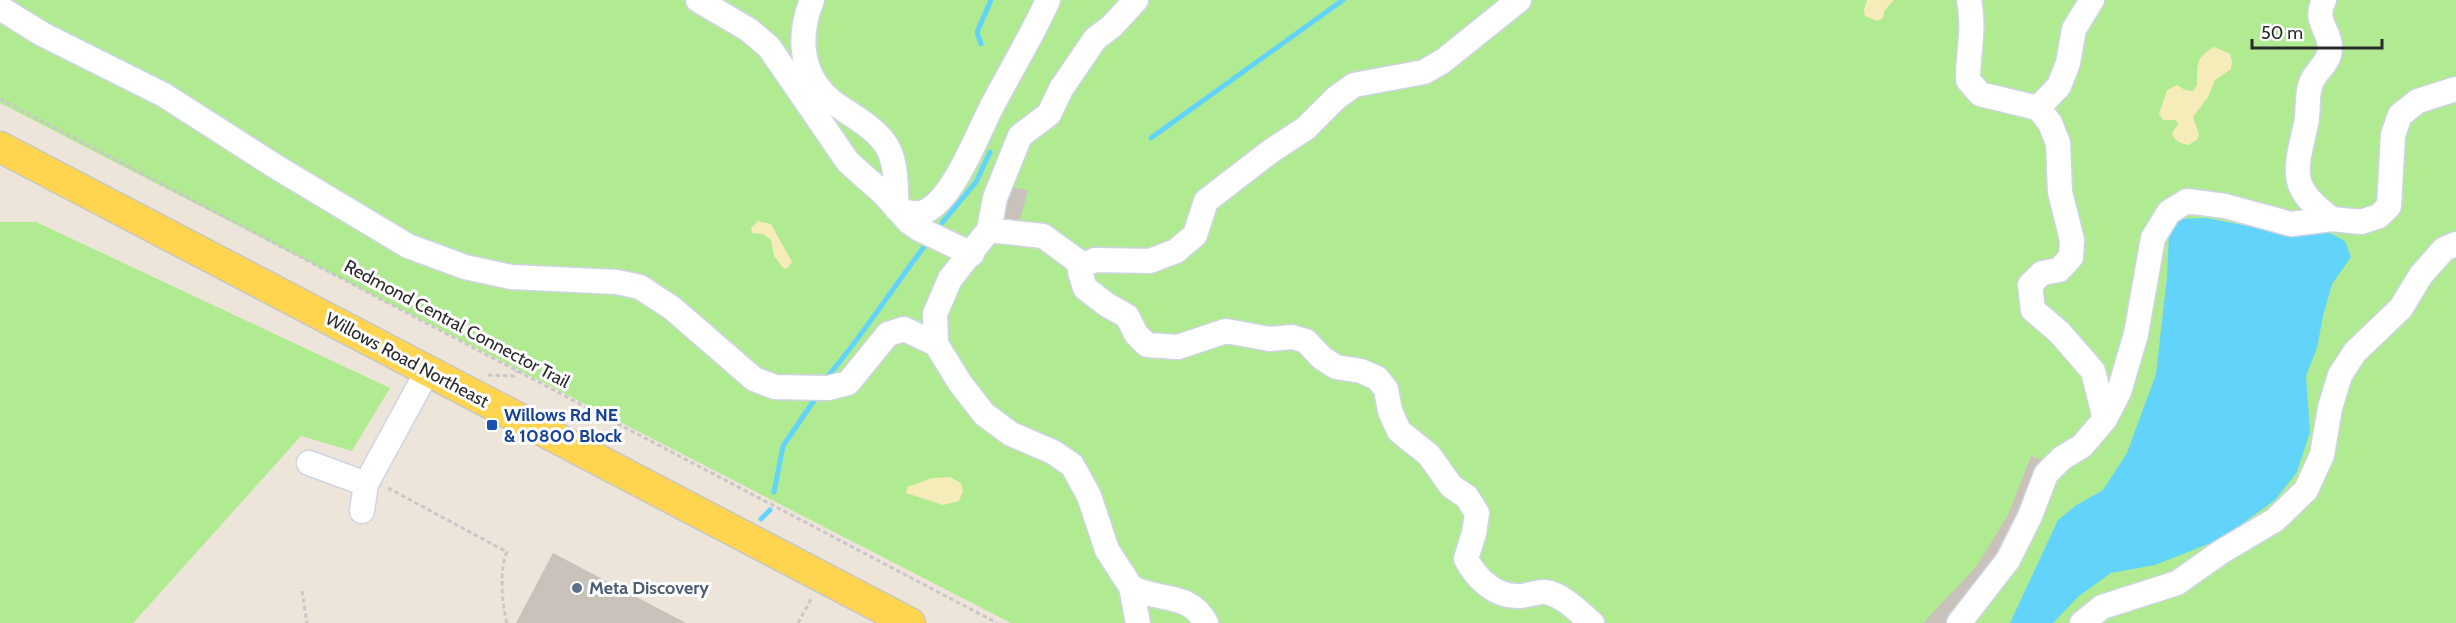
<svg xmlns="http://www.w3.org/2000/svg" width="2456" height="623" font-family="Cabin,sans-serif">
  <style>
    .green { fill: #b0ea91 }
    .sand { fill: #f6ecba }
    .water { fill: #62d4fb }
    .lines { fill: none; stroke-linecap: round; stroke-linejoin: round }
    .stream { stroke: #62d4fb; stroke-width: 5 }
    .building { fill: #c9c2ba }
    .minor-casing { stroke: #cfd4e5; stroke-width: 27 }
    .major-casing { stroke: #c8c8c8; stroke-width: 33 }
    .path { stroke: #c8c8c8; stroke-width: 3; stroke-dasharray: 4.5 3; stroke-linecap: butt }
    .minor { stroke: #fff; stroke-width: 24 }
    .major { stroke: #ffd44e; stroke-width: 30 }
    .transit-dot { fill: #1a4fb4; stroke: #fff; stroke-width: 2 }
    .service-dot { fill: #5c6f8a; stroke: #fff; stroke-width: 2 }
    .labels { text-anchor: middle; stroke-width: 6; stroke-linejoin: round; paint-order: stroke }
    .street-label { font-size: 18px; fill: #2a2a2a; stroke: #fff }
    .transit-label { font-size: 18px; font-weight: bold; fill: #164399; stroke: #fff; text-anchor: start }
    .service-label { font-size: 18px; font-weight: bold; fill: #4e5e75; stroke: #fff; text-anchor: start }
  </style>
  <rect width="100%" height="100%" fill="#eee5da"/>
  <!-- green -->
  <path class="green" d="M0,0H2456V623H1011L0,103Z
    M0,222H36L390,388L352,451L301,436L133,623H0Z"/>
  <!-- sand -->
  <path class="sand" d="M1867,0H1894L1884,11L1883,18L1877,21L1865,16L1864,10Z
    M2214,47L2230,54L2232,61L2231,69L2215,80L2208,97L2193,117L2199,134L2197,140L2188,145C2180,143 2174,141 2172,133L2178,124L2176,120H2163L2159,114L2167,90L2177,85L2185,90L2193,91L2197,85C2198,66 2194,58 2214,47Z
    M758,221L771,224L792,262L788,268L784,269L774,256L771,240L763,234L752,233L751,228Z
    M932,478L950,477L961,483L963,491L959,501L943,505L906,493L907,487Z"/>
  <!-- water -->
  <path class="water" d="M2206,218L2290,234L2322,229L2345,241L2351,257L2332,284L2323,316L2317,348L2306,376L2310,432L2297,472L2275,500L2221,539L2155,565L2111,573L2079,596L2053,623H2010L2058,520L2075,506L2103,490L2127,453L2156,374L2167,277L2169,233L2178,219Z"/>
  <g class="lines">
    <!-- stream -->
    <path class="stream" d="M981,44L977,32L991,0
      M1151,138L1343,0
      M942,223L976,182L990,152
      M828,376C864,334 893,287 927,243
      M774,492L783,446L817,396
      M761,519L770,510"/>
  </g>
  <!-- building -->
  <path class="building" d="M1004,186L1028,190L1018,227L997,222Z
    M2031,456L2046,461L2023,519L1948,623H1923L1976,567L2008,515Z
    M553,553L686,623H516Z"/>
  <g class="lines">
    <!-- minor casing -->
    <g class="minor-casing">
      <path id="minor" d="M698,0L749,30L769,47L848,162L884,194L909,222L919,229L972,254
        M812,0C797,37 800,77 834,103C851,115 872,126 884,142C898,160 895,188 897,209C906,212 914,215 924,212C952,201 977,136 990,110C1009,73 1031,38 1048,0
        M1136,0L1112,26L1095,39L1061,89L1049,114L1020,136L995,198L989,230L950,279L935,314L936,344L960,383L984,414L1011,434L1053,452L1072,465L1089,496L1107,550L1131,587L1138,623
        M1519,0L1443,61L1424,72L1354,85L1336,98L1306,128L1271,151L1206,201L1195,235L1176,251L1150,261L1095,260L1083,265L1080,272L1085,288L1107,305L1127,316L1136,334L1147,345L1178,347L1226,331L1270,339L1292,337L1306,341L1322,358L1336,367L1361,371L1377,378L1386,389L1390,411L1399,431L1429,455L1451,486L1467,497L1477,513L1474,533L1466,559C1476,578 1494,596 1517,596C1526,597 1536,591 1545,592C1562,594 1580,613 1592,623
        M1969,0C1975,30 1968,50 1968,80L1980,94L2038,108L2050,123L2058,143L2060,192L2072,240L2071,257L2059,270L2042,273L2030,285L2033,310L2059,332L2093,371L2105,419
        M2324,0C2313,22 2330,29 2330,48C2330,63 2316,70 2311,83C2306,95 2309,111 2306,124C2295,172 2288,188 2332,219
        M0,8L42,34L164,95L278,168L408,246L465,267L511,277L617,282L640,287L672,308L754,379L775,387L828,388L848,383L888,334L904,329L936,344
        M2038,108L2059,86L2068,63L2074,29L2092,0
        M989,230L1043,236L1083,265
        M309,463L366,484
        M362,511L366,484L428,370
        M1131,587C1158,602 1189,591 1206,623
        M1959,623L2008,560L2030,516L2046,474L2062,458L2082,446L2105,419L2119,392L2136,334L2153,238L2169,212L2187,201L2225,206L2291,224L2332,219L2361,222L2379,216L2389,206L2393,135L2400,115L2418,101L2456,89
        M2082,623L2102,607L2177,583L2221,552L2275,520L2306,490L2322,455L2330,408L2340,375L2355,352L2401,308L2421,275L2444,249L2456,244"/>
    </g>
    <!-- major casing -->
    <g class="major-casing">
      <path id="major" d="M0,147L910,623"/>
    </g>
    <!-- path -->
    <path class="path" d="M0,99L997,623
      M488,375L514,376L517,371
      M388,488L507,552C499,568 502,606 507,623
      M302,591L307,623
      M798,623L811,599"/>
    <!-- minor -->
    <use href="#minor" class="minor"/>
    <!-- major -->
    <use href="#major" class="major"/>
  </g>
  <!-- markers -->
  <rect class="transit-dot" x="486" y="419" width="12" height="12" rx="3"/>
  <circle class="service-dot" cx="577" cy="588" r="6"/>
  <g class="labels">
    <!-- street labels -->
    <g class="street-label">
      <text transform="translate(457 324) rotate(28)" y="6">Redmond Central Connector Trail</text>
      <text transform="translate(407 360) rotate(28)" y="6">Willows Road Northeast</text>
    </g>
    <!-- transit labels -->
    <g class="transit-label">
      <text x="504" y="421">Willows Rd NE<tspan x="504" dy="21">&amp; 10800 Block</tspan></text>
    </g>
    <!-- service labels -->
    <g class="service-label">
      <text x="589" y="594">Meta Discovery</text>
    </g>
  </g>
  <!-- scale -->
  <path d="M2252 39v9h130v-9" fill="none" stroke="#2a2a2a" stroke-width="3"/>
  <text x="2261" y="39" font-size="18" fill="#2a2a2a" stroke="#ffffff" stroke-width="4.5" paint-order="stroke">50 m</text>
</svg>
